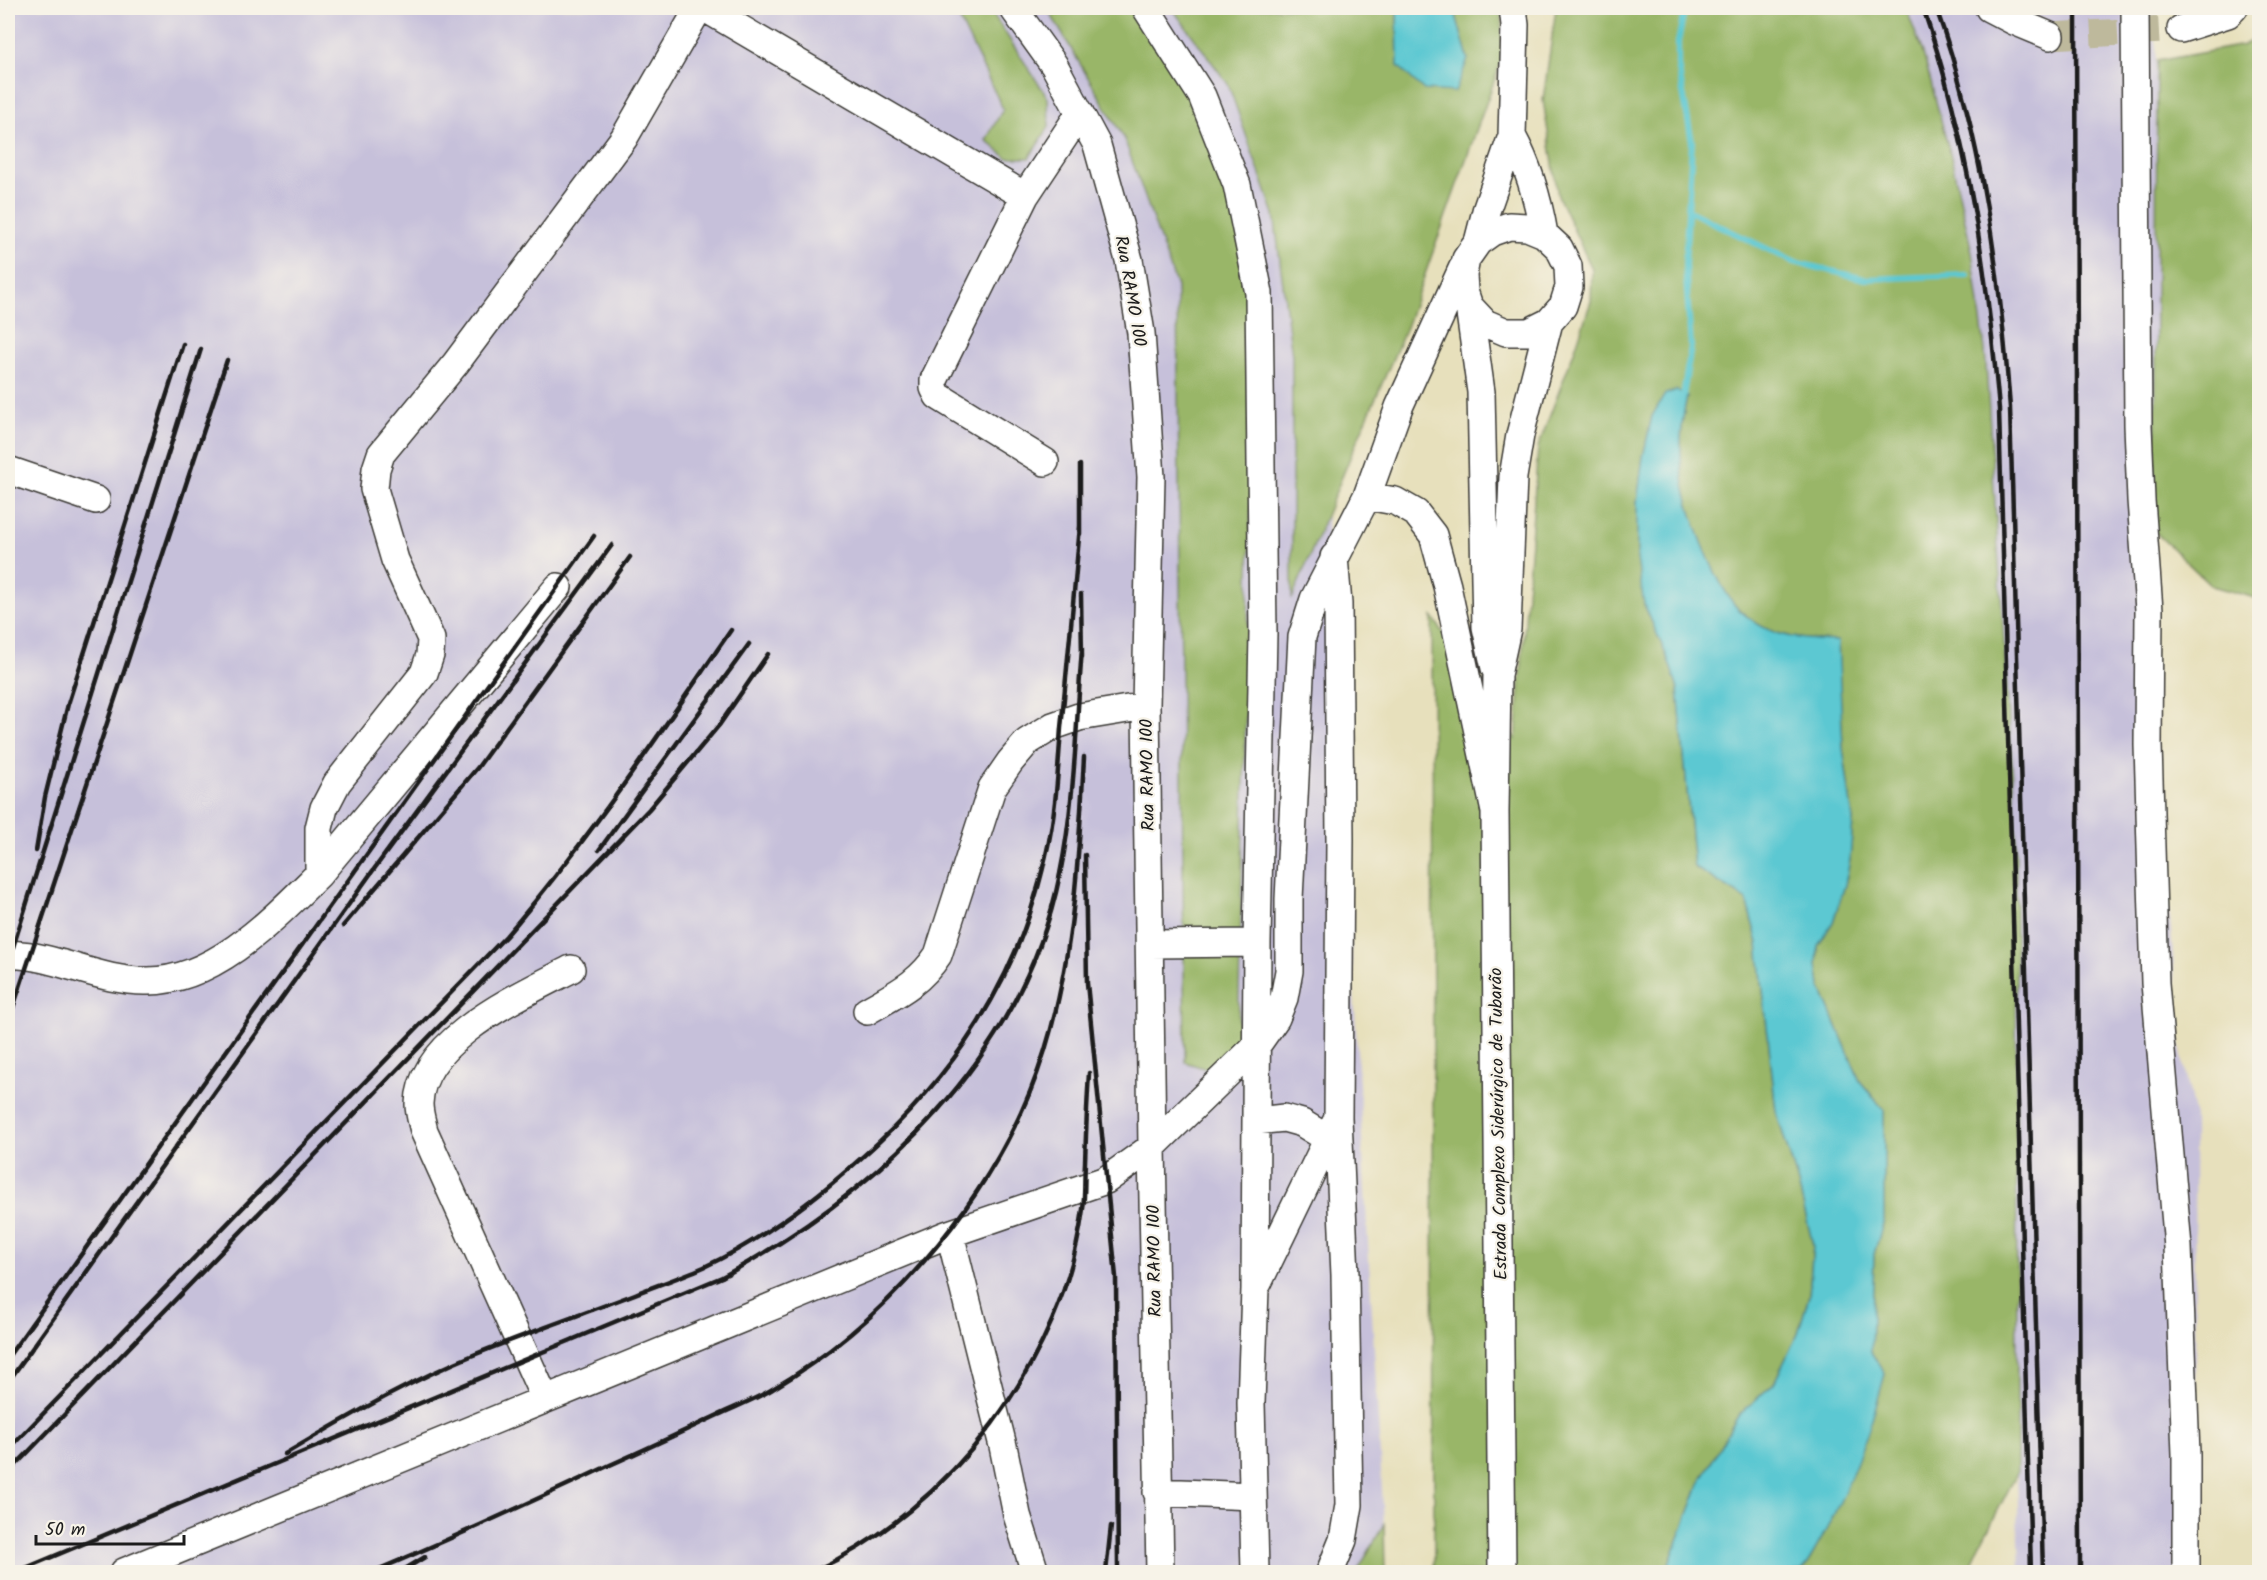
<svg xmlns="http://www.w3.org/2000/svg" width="2267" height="1580" font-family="Kalam,sans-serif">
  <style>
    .industrial { fill: #c6c0da }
    .forest { fill: #99b668; stroke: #5a6942; stroke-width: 1.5 }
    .water { fill: #5bc8d2; stroke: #3c7277; stroke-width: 1.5 }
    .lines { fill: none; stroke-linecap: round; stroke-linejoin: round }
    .stream { stroke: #5bc8d2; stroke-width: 6 }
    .minor-tunnel { stroke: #beb99c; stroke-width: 27; stroke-dasharray: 27 14; stroke-linecap: butt }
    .minor-casing { stroke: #3a3934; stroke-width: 30 }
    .minor { stroke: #fff; stroke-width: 27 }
    .rail { stroke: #1c1c1c; stroke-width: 4.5 }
    .labels { text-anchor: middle; stroke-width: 4.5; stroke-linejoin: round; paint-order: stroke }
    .street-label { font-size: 18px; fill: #1c1c1c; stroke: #f7f3e8 }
  </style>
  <rect width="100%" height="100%" fill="#f7f3e8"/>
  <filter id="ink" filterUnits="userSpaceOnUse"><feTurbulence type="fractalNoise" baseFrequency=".0167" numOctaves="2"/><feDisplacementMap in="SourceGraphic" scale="12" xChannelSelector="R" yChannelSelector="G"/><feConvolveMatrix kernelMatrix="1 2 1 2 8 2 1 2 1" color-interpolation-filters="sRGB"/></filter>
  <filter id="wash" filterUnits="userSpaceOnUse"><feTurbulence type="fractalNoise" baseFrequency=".008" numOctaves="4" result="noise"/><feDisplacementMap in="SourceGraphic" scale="24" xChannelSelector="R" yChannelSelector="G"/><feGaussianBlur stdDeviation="1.35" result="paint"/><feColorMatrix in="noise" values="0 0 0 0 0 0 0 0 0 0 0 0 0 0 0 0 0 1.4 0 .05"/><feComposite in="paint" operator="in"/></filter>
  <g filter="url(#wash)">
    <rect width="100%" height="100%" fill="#e7e0bc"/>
    <!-- industrial -->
    <path class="industrial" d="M8,8H1208L1306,150L1384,1524L1357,1572H8Z
      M1906,8H2156L2155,532L2151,795L2170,919L2180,1048L2194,1112L2196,1572H2020L2017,1473L2016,826L1972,252L1951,157L1923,53Z"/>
    <!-- forest -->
    <path class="forest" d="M940,8H989L1048,98L1049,127L1029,158H1007L986,140L1003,109L956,12Z
      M1047,8H1131L1198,99L1256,290L1238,1036L1228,1058L1206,1069L1185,1062L1177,287L1124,138Z
      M1172,8H1397L1398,66L1468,59L1454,8H1501L1503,56L1404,333L1354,448L1292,599V356L1274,214L1228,84Z
      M1556,8H1906L1923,53L1951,157L1972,252L1985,350L2016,826L2017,1473L1977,1551L1969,1572H1802C1841,1512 1861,1442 1885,1374L1871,1352L1874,1254L1884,1220V1110L1860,1081L1820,986L1817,965L1818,945L1833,922L1845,885L1850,860L1853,820L1843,748L1837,641C1814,640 1786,639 1765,628C1755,623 1739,611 1733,603C1712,575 1688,512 1683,479C1679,453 1681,422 1687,397L1652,416L1643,457L1637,503L1644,604L1668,659L1678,689L1694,867L1746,899L1758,943L1776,1111L1797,1179L1813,1245L1809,1296L1798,1333L1774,1383L1738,1416L1701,1480L1666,1572H1434L1432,616L1516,740L1538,447L1575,349L1591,301L1592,269L1558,196L1543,100Z
      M2259,33V599L2212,586L2155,532L2157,61L2244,45Z
      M1384,1524L1385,1572H1357Z"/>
    <!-- water -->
    <path class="water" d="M1397,8H1454L1468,59L1455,92L1424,90L1398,66Z
      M1677,390L1687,396C1681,422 1679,453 1683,479C1688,512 1713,576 1733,603C1739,611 1756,624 1765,628C1787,639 1814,640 1838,641L1843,748L1853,820L1850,860L1845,885L1833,922L1818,946L1817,965L1820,986L1860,1081L1884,1110V1220L1874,1254L1871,1352L1885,1374C1867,1443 1840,1512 1802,1572H1666L1701,1480L1738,1416L1774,1383L1798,1333L1809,1296L1813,1245L1797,1179L1776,1111L1758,943L1746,899L1694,867L1678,689L1668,659L1644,604L1637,559V503L1643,457L1652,416L1665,394Z"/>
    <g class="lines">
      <!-- stream -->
      <path class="stream" d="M1689,211L1794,262L1865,279L1968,275
        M1682,402L1691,346L1685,265L1692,142L1678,65V42L1685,8"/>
    </g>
  </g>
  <g filter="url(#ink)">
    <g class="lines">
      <!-- minor-tunnel -->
      <path class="minor-tunnel" d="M2050,36L2181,29"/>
      <!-- minor casing -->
      <g class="minor-casing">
        <path id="minor" d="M705,8L1025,196L934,380V388L938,396L1045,462
          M1013,8L1054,65L1097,145L1129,260L1141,333L1151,477L1146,706L1152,1147L1160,1572
          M1146,8L1202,96L1237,185L1259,293L1263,633L1257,943L1255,1289L1251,1403L1255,1572
          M1989,8L2014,21L2050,36
          M2135,8L2138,425L2141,500L2149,610L2148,745L2155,983L2178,1247L2186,1454V1572
          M2181,29L2228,14L2234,8
          M1512,136C1529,167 1538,199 1544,234
          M1025,196L1080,113
          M1478,242L1486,211L1512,136L1515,25L1513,8
          M1469,306L1481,392L1486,627L1495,668
          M8,470L96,500
          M1367,496L1399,407L1462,269
          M319,874V828L324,808L337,783L424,673L430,655L431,639L395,560L374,489L376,469L381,454L456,363L624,138L699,8
          M1150,944L1257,943
          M8,954C17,955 26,955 35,957C72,964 109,982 148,981C215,981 274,918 319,874L558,587
          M867,1011C896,994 919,984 938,955L992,788L1010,762L1027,742L1053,726L1079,717L1146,706
          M1256,1121L1284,1118L1302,1123L1328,1139
          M950,1234L1003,1446L1017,1515L1035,1572
          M1258,1283L1337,1120
          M545,1399L424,1131C422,1122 419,1113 419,1104C420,1039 522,995 571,969
          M1157,1492L1253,1496
          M124,1572L946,1235L1106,1180L1152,1147L1257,1045L1276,1018L1284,998L1289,971V899L1302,637L1314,599L1367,496L1395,501L1416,513L1433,535L1447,586L1495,812
          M1330,1572L1343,1540L1349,1505L1345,1275L1338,1118L1340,839L1338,604L1334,557
          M1502,1572L1495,812L1497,675L1507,629L1513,477L1520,435L1549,322L1563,306L1569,287L1568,266L1559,248L1544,234L1527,227L1509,226L1492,232L1478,242L1466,259L1463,275L1464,291L1469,306L1485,323L1506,332H1529L1549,322"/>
      </g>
      <!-- minor -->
      <use href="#minor" class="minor"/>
      <!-- rail -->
      <path class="rail" d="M1923,8C1968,137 1987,272 1999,409L2031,1572
        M1936,8C1982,136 2000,273 2010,408L2043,1572
        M2076,8L2080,1572
        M1080,465V534
        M1081,594L1082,657
        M599,850L749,644
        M36,851L45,797L68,704L183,344
        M1085,855L1087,983L1116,1277L1118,1572
        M343,926L478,767L630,557
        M8,963L201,349
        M8,1023L227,360
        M8,1357L594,536
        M8,1382L369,876L612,545
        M8,1450L506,936C589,840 659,734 731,630
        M285,1454C343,1419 408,1382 471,1356C525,1334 580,1315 635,1294C658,1285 681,1277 704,1267C760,1241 813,1201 859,1160C954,1077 1019,979 1046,855C1056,813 1058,770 1061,728C1068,661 1074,593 1080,526
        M8,1473L649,809L720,724L768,654
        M16,1572L722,1277C879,1192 1024,1056 1060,874C1075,801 1076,724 1082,649
        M372,1572C452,1539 531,1502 610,1465C646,1449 682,1432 718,1415C735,1407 754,1400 771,1390C894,1318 1003,1186 1045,1050C1074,956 1079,854 1084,757
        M400,1572L425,1557
        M812,1572C951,1509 1063,1361 1083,1209C1085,1194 1084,1178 1085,1163C1086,1133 1087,1103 1089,1073
        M1106,1572L1111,1526"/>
    </g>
  </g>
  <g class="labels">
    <!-- street labels -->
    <g class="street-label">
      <text transform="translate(1131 291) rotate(80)" y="6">Rua RAMO 100</text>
      <text transform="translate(1147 775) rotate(-91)" y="6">Rua RAMO 100</text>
      <text transform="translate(1498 1124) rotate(-91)" y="6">Estrada Complexo Siderúrgico de Tubarão</text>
      <text transform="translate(1154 1261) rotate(-91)" y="6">Rua RAMO 100</text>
    </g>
  </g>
  <!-- margin -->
  <rect width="2267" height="1580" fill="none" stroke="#f7f3e8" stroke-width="30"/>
  <!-- scale -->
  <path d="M36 1535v9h148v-9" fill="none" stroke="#1c1c1c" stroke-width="3"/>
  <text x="45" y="1535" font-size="18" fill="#1c1c1c" stroke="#f7f3e8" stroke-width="4.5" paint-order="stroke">50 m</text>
</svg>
